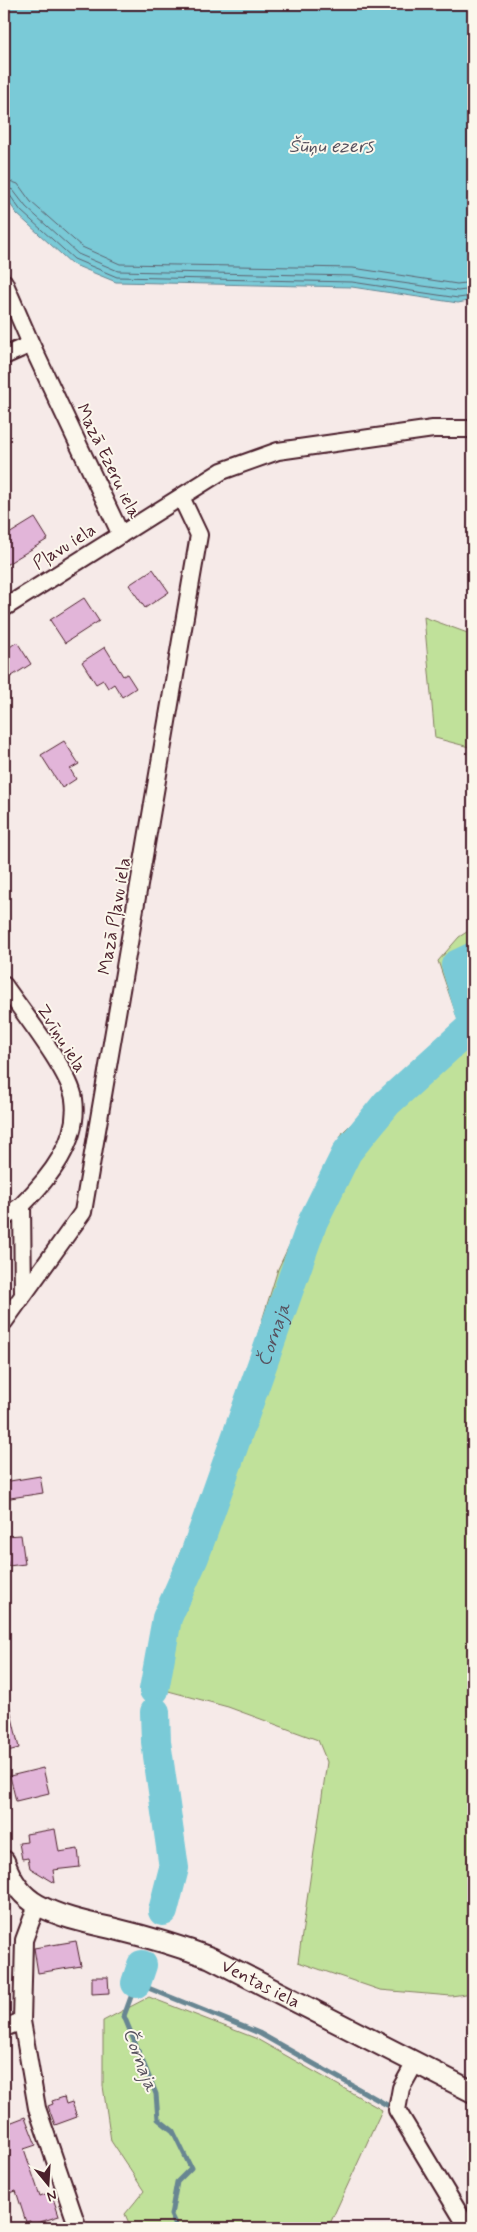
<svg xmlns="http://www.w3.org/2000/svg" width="477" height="2232" font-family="Mynerve,sans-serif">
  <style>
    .green { fill: #c0e19a; stroke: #858062 }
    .water { fill: #7acad7; stroke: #678692 }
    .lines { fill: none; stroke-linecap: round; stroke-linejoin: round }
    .shore { stroke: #5d6370; stroke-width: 1 }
    .stream { stroke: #678692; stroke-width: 5 }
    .river { stroke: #7acad7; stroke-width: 30 }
    .building { fill: #e2b5d9; stroke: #4a1f2b }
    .minor-casing { stroke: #4a1f2b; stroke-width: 20 }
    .tertiary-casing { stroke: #4a1f2b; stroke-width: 24 }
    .minor { stroke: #fbf7ec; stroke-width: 16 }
    .tertiary { stroke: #fbf7ec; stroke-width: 20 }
    .labels { text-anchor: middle; stroke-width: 4; stroke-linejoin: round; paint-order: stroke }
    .street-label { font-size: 18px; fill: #4a1f2b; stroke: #fbf7ec }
    .water-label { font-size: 19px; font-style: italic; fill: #58525f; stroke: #fbf7ec }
  </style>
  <rect width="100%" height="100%" fill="#f6eae8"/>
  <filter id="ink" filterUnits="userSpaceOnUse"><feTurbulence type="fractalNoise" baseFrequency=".02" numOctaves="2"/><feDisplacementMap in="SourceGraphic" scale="10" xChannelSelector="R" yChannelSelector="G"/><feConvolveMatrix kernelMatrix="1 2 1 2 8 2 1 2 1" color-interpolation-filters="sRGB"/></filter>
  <g filter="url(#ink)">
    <!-- green -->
    <path class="green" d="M424,617L473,635V748L435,738Z
      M473,928V1993L451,1996L380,1990L298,1962L327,1762L318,1740L228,1707L146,1685L153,1620L224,1444L278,1269L343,1132L458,1020L438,961L459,937Z
      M149,1997L255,2038L382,2110L328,2228H131L125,2214L144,2191L111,2141L103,2086V2021Z"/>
    <!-- water -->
    <path class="water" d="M4,4H473V300L458,303L352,287L116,282L72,264L17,214L4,195Z"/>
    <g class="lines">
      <!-- shore -->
      <path class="shore" d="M4,179L18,184L31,202L82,247L120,264L353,268L457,284L473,282
        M4,187L13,190L26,207L78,254L118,271L353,276L458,291L473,289
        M4,193L9,194L21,211L74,259L117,277L352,282L458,298L473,296"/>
      <!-- stream -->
      <path class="stream" d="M177,2228L171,2215L177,2182L191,2168L173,2131L158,2119L156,2094L124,2016L136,1983L259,2033L387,2105"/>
      <!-- river -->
      <g class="river">
        <path d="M473,957L456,965L473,1021"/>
        <path id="s1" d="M154,1690L167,1618L194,1557L313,1221L347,1152L387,1103L473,1025"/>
        <path d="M155,1712L156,1742L174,1868L163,1911"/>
        <path d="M136,1983L142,1965"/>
      </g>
    </g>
    <!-- building -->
    <path class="building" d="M35,518L48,539L4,566V537Z
      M153,569L169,592L145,608L129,585Z
      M84,598L99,621L65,643L50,620Z
      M17,642L31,664L4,681V651Z
      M105,647L123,676L127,674L136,688L122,697L114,684L108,688L103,680L96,684L82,662Z
      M64,741L79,764L70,769L76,779L62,788L41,755Z
      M40,1476L43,1493L4,1499V1482Z
      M21,1535L25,1564L8,1566L7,1561H4L5,1536Z
      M9,1704L19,1748L4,1752V1705Z
      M43,1768L49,1793L16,1801L10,1776Z
      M55,1829L59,1852L78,1849L80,1867L53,1870L55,1883L30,1868L28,1858L22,1859L19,1843L27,1842L26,1834Z
      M76,1941L81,1966L38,1973L34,1948Z
      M92,1977H108L109,1993L92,1994Z
      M64,2097L66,2104L72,2102L77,2117L55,2125L48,2106L53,2104L52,2101Z
      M25,2117L36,2145L24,2149L40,2196L51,2192L59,2216L31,2225L30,2221L26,2222L16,2191L4,2195V2125Z"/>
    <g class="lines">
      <!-- minor casing -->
      <g class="minor-casing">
        <path id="minor" d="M4,282L31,344L121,535
          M4,356L31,344
          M4,608L222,471L278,451L433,429H473
          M4,985C21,1010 70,1071 74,1099C80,1141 49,1178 22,1205L23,1294
          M4,1218L22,1205
          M4,1322L83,1212L199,535L181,497
          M37,1905L24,1940L22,2021L37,2108L78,2228
          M4,2028L22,2021
          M415,2063L401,2088L397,2110L468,2228"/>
      </g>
      <!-- tertiary casing -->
      <g class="tertiary-casing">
        <g id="tertiary">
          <path id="s2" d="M4,1861C10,1878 21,1896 38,1905C62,1918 89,1923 115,1929C148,1937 179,1946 211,1958L473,2092"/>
        </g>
      </g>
      <!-- minor -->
      <use href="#minor" class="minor"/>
      <!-- tertiary -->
      <use href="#tertiary" class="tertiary"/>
    </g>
  </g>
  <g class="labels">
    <!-- street labels -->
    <g class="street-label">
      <text transform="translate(109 461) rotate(64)" y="6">Mazā Ezeru iela</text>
      <text transform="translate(64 546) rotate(-32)" y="6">Pļavu iela</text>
      <text transform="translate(114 916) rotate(-80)" y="6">Mazā Pļavu iela</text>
      <text transform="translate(62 1038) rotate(58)" y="6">Zvīņu iela</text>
      <text dy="6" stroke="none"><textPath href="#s2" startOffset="294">Ventas iela</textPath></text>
    </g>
    <!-- water labels -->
    <g class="water-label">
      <text x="331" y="152">Šūņu ezers</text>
      <text dy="7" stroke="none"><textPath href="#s1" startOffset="376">Čornaja</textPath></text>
      <text transform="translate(141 2059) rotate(69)" y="7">Čornaja</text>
    </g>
  </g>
  <!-- margin -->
  <rect width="477" height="2232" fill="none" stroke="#fbf7ec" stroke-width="20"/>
  <rect x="10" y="10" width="457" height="2212" fill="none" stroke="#4a1f2b" stroke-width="2" filter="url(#ink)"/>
  <!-- north arrow -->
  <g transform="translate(48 2184) rotate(162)" stroke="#fbf7ec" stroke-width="4" paint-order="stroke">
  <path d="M0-4L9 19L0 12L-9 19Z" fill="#4a1f2b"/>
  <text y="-8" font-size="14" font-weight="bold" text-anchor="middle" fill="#4a1f2b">N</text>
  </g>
</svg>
